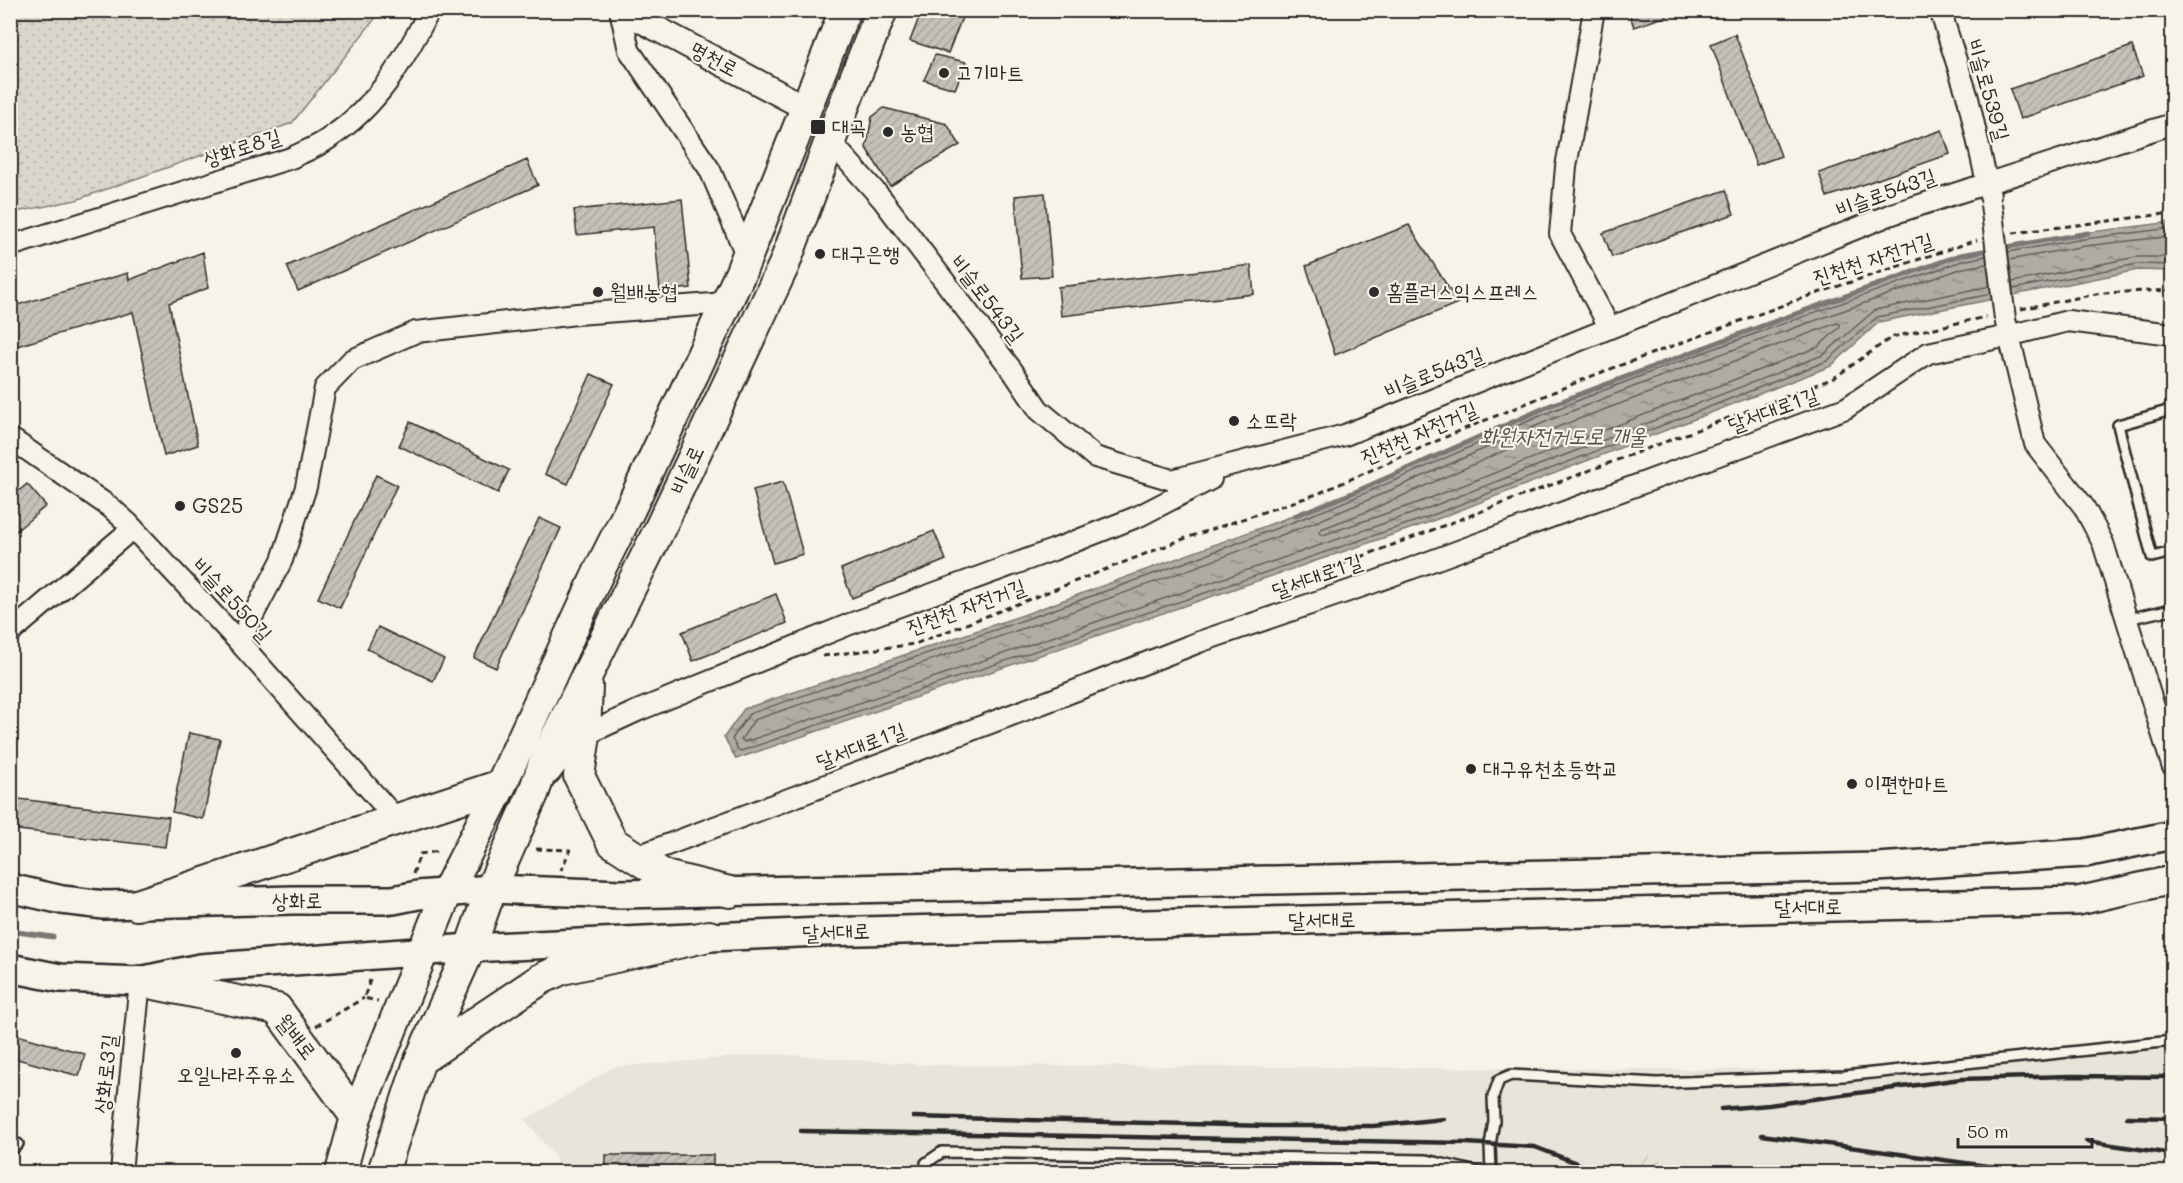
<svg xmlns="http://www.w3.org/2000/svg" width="2183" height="1183" font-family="Mali,'Poor Story',sans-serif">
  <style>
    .built { fill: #e8e4da }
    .industrial { fill: url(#industrial-furrows) }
    .park { fill: url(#park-dots); stroke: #82807c; stroke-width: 1.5 }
    .water { fill: url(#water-ripples); stroke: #7a7874; stroke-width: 1.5 }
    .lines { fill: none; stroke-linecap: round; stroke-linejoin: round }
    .shore { stroke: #605f5b; stroke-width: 1.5 }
    .stream { stroke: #7a7874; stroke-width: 5 }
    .building { fill: url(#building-hatch); stroke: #2b2b2b; stroke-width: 1.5 }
    .service-casing { stroke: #2b2b2b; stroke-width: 14 }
    .minor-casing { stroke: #2b2b2b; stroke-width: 24 }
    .tertiary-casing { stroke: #2b2b2b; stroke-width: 28 }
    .secondary-casing { stroke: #2b2b2b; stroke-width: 32 }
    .primary-casing { stroke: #2b2b2b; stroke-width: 34 }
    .path { stroke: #2b2b2b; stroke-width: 3; stroke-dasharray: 6 4.5; stroke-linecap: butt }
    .service { stroke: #f7f3e8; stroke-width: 9 }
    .minor { stroke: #f7f3e8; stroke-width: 20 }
    .tertiary { stroke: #f7f3e8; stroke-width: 24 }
    .secondary { stroke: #f7f3e8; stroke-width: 27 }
    .primary { stroke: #f7f3e8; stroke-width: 30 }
    .rail { stroke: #2b2b2b; stroke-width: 4.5 }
    .minor-bridge-casing { stroke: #2b2b2b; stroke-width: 24; stroke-linecap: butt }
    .minor-bridge { stroke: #f7f3e8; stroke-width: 20 }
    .poi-dot { fill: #2b2b2b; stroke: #f7f3e8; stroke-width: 2 }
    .labels { text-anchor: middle; stroke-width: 4.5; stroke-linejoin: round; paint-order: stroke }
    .street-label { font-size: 21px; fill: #2b2b2b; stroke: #f7f3e8 }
    .poi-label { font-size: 21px; fill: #2b2b2b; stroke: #f7f3e8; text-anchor: start }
    .water-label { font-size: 22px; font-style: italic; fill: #53524f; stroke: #f7f3e8 }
  </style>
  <defs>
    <pattern id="industrial-furrows" width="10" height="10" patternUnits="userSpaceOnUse" patternTransform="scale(1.5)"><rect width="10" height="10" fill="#e8e4da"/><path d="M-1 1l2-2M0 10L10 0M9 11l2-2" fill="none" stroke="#c7c4bb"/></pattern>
    <pattern id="park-dots" width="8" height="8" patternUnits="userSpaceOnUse" patternTransform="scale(1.5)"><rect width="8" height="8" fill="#dad6cc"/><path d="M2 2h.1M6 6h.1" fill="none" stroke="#bbb8af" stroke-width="1.8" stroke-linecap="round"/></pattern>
    <pattern id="water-ripples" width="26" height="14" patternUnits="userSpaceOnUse" patternTransform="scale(1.5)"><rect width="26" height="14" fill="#afaca4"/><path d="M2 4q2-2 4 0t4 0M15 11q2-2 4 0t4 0" fill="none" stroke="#8f8c86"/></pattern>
    <pattern id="building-hatch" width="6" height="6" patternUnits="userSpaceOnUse" patternTransform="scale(1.5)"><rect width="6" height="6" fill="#c4c1b9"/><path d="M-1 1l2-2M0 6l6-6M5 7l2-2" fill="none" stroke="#a9a69f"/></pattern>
  </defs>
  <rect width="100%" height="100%" fill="#f7f3e8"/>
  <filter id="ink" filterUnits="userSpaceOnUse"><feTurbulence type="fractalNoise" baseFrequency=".0167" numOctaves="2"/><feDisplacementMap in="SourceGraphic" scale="12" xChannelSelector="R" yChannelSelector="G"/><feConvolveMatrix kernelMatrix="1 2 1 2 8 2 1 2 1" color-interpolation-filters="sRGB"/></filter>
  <g filter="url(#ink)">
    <!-- built -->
    <path class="built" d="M2172,1036V1172H555L556,1158L525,1120L613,1067L775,1054L927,1065L1843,1070L2123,1043Z"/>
    <!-- industrial -->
    <path class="industrial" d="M1642,1152L1689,1172H1631Z"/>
    <!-- park -->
    <path class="park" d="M11,10H381V11L292,123L76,200L11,213Z"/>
    <!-- water -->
    <path class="water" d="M2172,222V271L2138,270L1879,322L1831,366L1427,523L736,759L724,737L744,709L1023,615L1298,514L1357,491L1551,405L1748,331L1960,255L2083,233Z"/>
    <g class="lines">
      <!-- shore -->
      <path class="shore" d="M2008,252L2084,239L2172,228
        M1986,256L1962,261C1825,309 1687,356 1552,411C1468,446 1387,487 1301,519C1119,589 934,651 749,714L732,739L738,750L741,751L1425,518L1827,361L1877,317L1991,294
        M2009,260L2085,246L2172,236
        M1987,264L1963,268C1827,317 1689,363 1555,418C1471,453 1390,493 1305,526C1123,596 938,658 754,720L741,740L745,742L1423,510L1823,355L1875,310L1990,286
        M2012,282L2136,257H2172
        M2013,289L2137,264L2172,265
        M1837,323L1840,324V327L1818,347L1420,502L1323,535L1319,533L1321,529L1366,512L1560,426Z"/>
      <!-- stream -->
      <path class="stream" d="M1294,516L1357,491L1551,405L1748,331L1960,255L2088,233
        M10,931L53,937"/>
    </g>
    <!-- building -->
    <path class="building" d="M922,10H965L948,53L910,41Z
      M1628,10H1676V13L1634,27Z
      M1735,34L1781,156L1756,165L1711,44Z
      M2132,46L2143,76L2020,119L2010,89Z
      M935,55L966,62L955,89L924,80Z
      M884,108L947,124L960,145L890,186L866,148L872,117Z
      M1942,130L1950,154L1827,197L1819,173Z
      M527,160L538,185L298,291L287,266Z
      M1726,190L1734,214L1612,257L1603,233Z
      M1045,193L1052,276L1022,278L1015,196Z
      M682,199L691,288L660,291L654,227L577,235L574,210Z
      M1409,225L1458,303L1335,355L1306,266Z
      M203,252L208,288L169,303L198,445L164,456L133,312L10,348V307L128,273L129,280Z
      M1251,265L1254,294L1061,316L1058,287Z
      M591,374L614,384L568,484L545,474Z
      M410,422L509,470L498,493L399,446Z
      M376,475L397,485L340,608L318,598Z
      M783,482L803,554L773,563L753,490Z
      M27,484L46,506L10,536V498Z
      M539,518L561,528L496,668L474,658Z
      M934,531L946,560L852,598L841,569Z
      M776,594L787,623L693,661L682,632Z
      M378,627L444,659L433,681L367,649Z
      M189,733L220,739L203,819L172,812Z
      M10,798L169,817L165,847L10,829Z
      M10,1033L85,1054L79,1076L10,1057Z
      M606,1155H713V1173H606Z"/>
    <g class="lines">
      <!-- service casing -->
      <g class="service-casing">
        <path id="service" d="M2172,418L2171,410L2118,425L2152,557L2172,552
          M2127,619L2172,609
          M10,1151L18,1144
          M926,1172V1163L942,1152L1426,1160L1477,1172
          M1491,1172L1490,1145L1494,1121L1493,1097L1499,1080L1511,1075L1657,1083L1844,1076L2172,1041"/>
      </g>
      <!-- minor casing -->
      <g class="minor-casing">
        <path id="minor" d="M620,10L629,50L710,170L747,257
          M1594,10L1566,167L1560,234L1605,319
          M1940,10L1968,98L1990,196
          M830,141L882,199L1012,370L1039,410L1095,457L1172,480L1345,435L1892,214L2172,124
          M10,246L291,158C303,152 317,147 328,139C379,105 402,63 430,10
          M2006,323L2035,444L2084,507L2103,543L2172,765
          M10,438L110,507L128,523L239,642L397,820
          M10,633L133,528
          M239,642L282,560L306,487L325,388L352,360L416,332L577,314L726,303
          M550,773L572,744L585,735L637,711L850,624L1053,550L1139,516L1211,479
          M635,857L1054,699L1199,642L1369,584L1846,408L1928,353L2008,336L2068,321L2172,334
          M121,1172L140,981"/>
      </g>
      <!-- tertiary casing -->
      <g class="tertiary-casing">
        <path id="tertiary" d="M622,10L806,108"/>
      </g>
      <!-- secondary casing -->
      <g class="secondary-casing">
        <path id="secondary" d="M10,888L62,900L104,905L293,900H393L418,895L491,889L621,894L1877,867L2085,853L2172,835
          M10,968L60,978L140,981L200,968L470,948L820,932L2078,901L2172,880"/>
      </g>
      <!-- primary casing -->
      <g class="primary-casing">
        <path id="primary" d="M587,686L585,735L579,776L612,842L665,876L730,892
          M137,905L501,785
          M140,981L277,1009L356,1117
          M420,1060L541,979L562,969L709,936
          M341,1172L356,1117L447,892L501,785L601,567L630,509L740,274L845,10
          M383,1172L420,1060L470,948L491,889L533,794L546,758L660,528L784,265L830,141L882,10"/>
      </g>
      <!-- path -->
      <path class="path" d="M2013,233L2172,213
        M2021,309L2101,293L2172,290
        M1295,589L1321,572L1834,378L1892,337L1986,317
        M823,656L915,644L1186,538L1317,494L1457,432L1597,374L1797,300L1977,240
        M536,849L570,850L561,870
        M413,874L420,854L440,851
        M370,980L364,998L378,1001
        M316,1026L364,998"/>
      <!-- service -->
      <use href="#service" class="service"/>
      <!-- minor -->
      <use href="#minor" class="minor"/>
      <!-- tertiary -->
      <use href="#tertiary" class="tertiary"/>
      <!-- secondary -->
      <use href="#secondary" class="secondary"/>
      <!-- primary -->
      <use href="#primary" class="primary"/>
      <!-- rail -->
      <path class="rail" d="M1721,1109L1769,1105L1961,1079L2071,1076L2172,1077
        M913,1117L1268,1126H1373L1444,1119
        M2127,1117L2172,1118
        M801,1131L1466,1143L1535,1147L1600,1172
        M1762,1135L2031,1172
        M2086,1141L2172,1154"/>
      <!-- minor-bridge casing -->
      <g class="minor-bridge-casing">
        <path id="minor-bridge" d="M1991,204L2005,319"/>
      </g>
      <!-- minor-bridge -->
      <use href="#minor-bridge" class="minor-bridge"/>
    </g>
  </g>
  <!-- markers -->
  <g class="poi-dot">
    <circle cx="944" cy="73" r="6"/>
    <rect x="810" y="119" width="16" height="16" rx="3"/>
    <circle cx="888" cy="132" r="6"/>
    <circle cx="820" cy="254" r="6"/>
    <circle cx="598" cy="292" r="6"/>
    <circle cx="1374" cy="292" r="6"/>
    <circle cx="1234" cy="421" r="6"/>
    <circle cx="180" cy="506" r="6"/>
    <circle cx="1471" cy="769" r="6"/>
    <circle cx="1852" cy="784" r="6"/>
    <circle cx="236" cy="1053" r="6"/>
  </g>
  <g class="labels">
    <!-- street labels -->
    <g class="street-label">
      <text transform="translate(714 59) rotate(28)" y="7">명천로</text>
      <text transform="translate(1988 90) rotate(74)" y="7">비슬로539길</text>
      <text transform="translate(242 148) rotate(-18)" y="7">상화로8길</text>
      <text transform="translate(1886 193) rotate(-20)" y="7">비슬로543길</text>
      <text transform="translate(1873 259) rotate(-18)" y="7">진천천 자전거길</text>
      <text transform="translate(987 299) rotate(52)" y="7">비슬로543길</text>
      <text transform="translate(1434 373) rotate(-22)" y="7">비슬로543길</text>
      <text transform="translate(1773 410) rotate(-20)" y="7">달서대로1길</text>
      <text transform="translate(1419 433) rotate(-24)" y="7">진천천 자전거길</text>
      <text transform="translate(687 470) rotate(-65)" y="7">비슬로</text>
      <text transform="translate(1317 576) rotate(-19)" y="7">달서대로1길</text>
      <text transform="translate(232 600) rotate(47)" y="7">비슬로550길</text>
      <text transform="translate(966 607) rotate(-20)" y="7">진천천 자전거길</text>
      <text transform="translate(861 746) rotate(-21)" y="7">달서대로1길</text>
      <text transform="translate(297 901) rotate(-1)" y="7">상화로</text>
      <text transform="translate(1808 907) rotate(-1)" y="7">달서대로</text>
      <text transform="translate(1322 920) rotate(-1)" y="7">달서대로</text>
      <text transform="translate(836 932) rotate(-2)" y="7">달서대로</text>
      <text transform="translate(296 1037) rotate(52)" y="7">월배로</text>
      <text transform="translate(106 1074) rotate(-84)" y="7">상화로3길</text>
    </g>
    <!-- poi labels -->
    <g class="poi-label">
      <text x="956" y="80">고기마트</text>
      <text x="832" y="134">대곡</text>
      <text x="900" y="139">농협</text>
      <text x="832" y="261">대구은행</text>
      <text x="610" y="299">월배농협</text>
      <text x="1386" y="299">홈플러스익스프레스</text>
      <text x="1246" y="428">소뜨락</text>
      <text x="192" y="513">GS25</text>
      <text x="1483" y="776">대구유천초등학교</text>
      <text x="1864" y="791">이편한마트</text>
      <text x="236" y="1082" text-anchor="middle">오일나라주유소</text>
    </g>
    <!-- water labels -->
    <g class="water-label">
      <text x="1563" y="444">화원자전거도로 개울</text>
    </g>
  </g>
  <!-- margin -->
  <rect width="2183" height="1183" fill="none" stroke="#f7f3e8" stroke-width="36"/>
  <rect x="18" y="18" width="2147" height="1147" fill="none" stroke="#2b2b2b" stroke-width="2" filter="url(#ink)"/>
  <!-- scale -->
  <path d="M1958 1138v9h134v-9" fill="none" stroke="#2b2b2b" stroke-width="3"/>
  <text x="1967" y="1138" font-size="18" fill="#2b2b2b" stroke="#f7f3e8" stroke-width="4.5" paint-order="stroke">50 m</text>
</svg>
